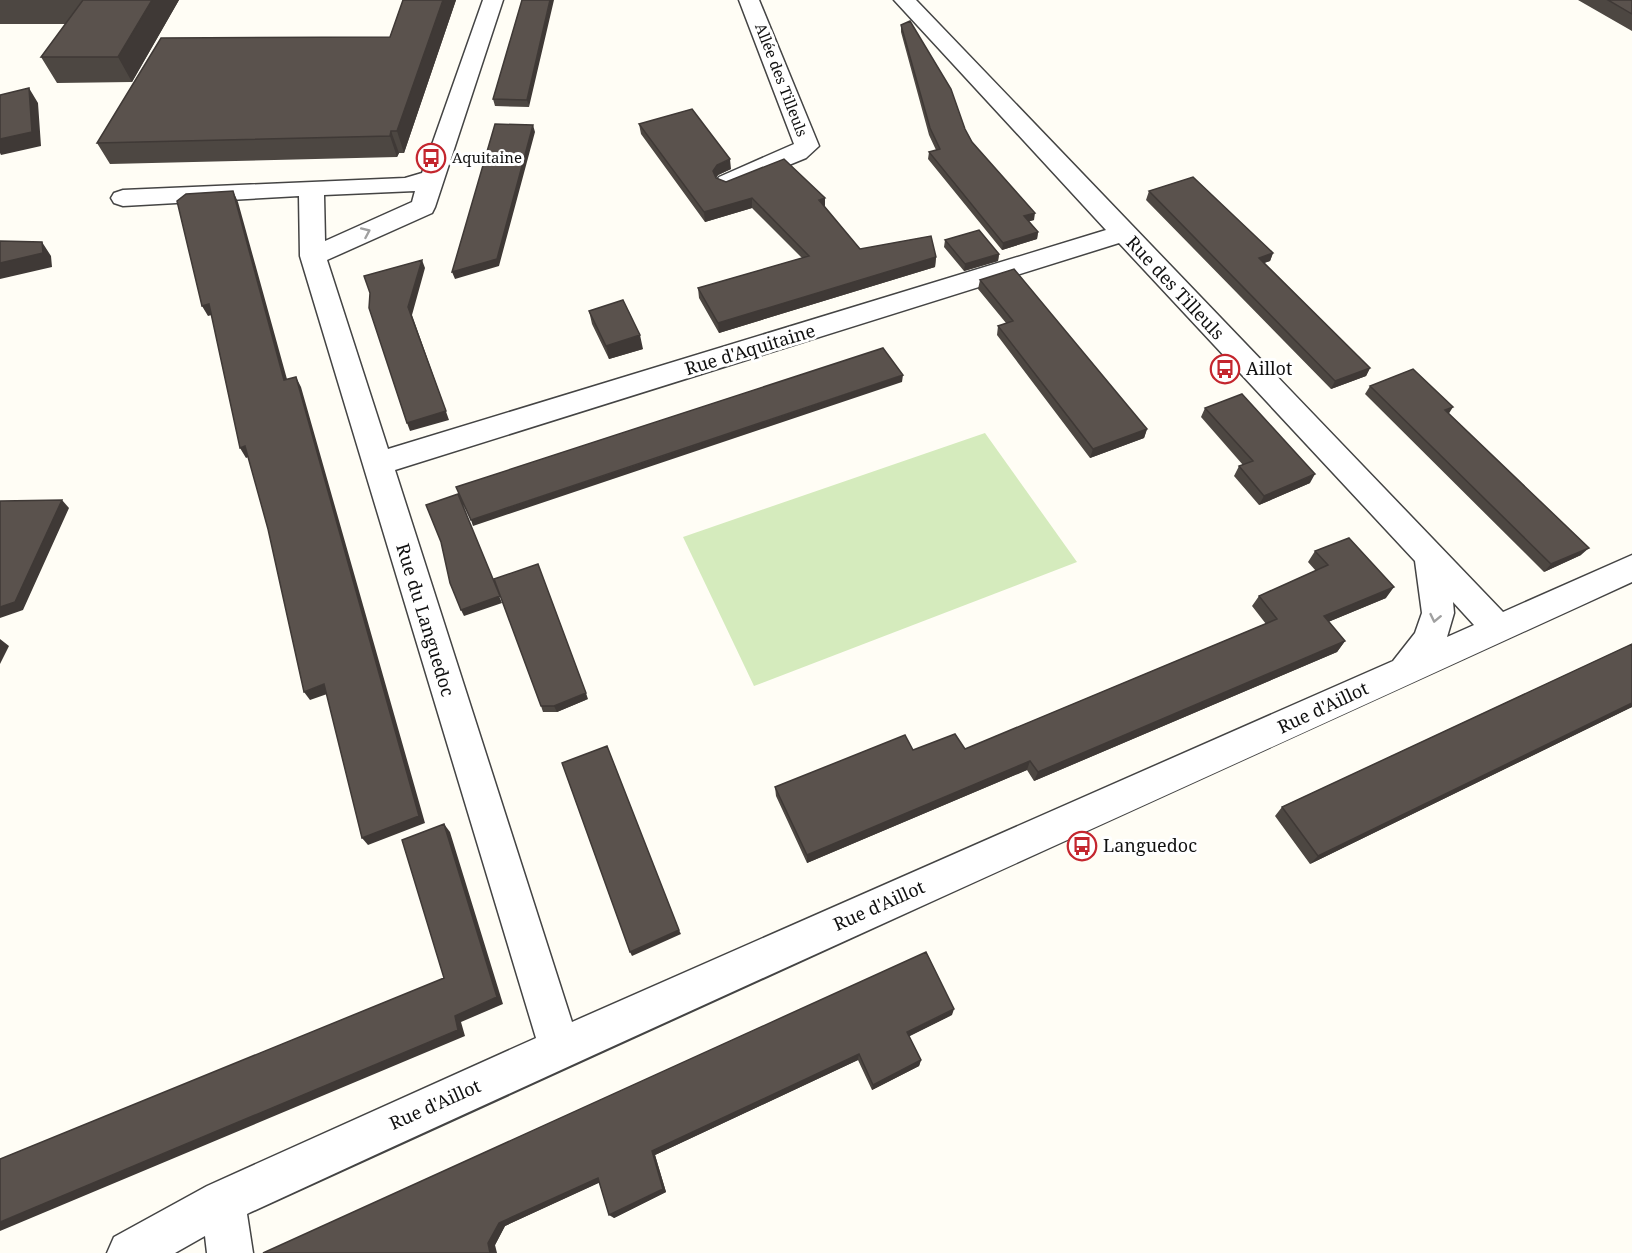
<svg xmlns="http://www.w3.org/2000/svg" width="1632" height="1253" font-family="'Noto Serif',serif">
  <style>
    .green { fill: #d5ebbd }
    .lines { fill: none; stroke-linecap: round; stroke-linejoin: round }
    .minor-casing { stroke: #444; stroke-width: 3 }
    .minor { fill: #fff; fill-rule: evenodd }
    .wall { fill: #4d4742 }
    .shaded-wall { fill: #3f3936 }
    .building { fill: #5a524d; stroke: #3f3936; stroke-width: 1.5 }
    .oneway { stroke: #a0a0a0 }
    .labels { text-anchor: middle; stroke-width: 6; stroke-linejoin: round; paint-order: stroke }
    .far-street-label { font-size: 15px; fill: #111; stroke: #fff }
    .far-poi-label { font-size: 15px; fill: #111; stroke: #fff; text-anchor: start }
    .street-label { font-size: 18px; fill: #111; stroke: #fff }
    .poi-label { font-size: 18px; fill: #111; stroke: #fff; text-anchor: start }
  </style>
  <rect width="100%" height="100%" fill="#fffdf5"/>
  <!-- green -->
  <path class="green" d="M985,433L1077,562L754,686L683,537Z"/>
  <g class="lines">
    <!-- minor casing -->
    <g class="minor-casing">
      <path id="minor" d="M483,0H503L435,207L432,213L327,260L388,449L1106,230L894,0H916L1503,612L1632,555V582C1171,795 708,1001 247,1214L253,1253H207L205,1236L175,1253H107L114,1237L207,1186L536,1038L300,256L299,196L123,206L114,203L111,198L114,193L123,190L405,178L422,173ZM415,191L412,202L325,241L324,195ZM1119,243L1415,561L1422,613L1415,633L1393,661L572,1022L395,470ZM1453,602L1474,625L1447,637L1454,613Z
        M739,0H759L819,146L806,158L728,190L719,187L716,182L719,177L794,144Z"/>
    </g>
    <!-- minor -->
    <use href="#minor" class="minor"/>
  </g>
  <!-- wall -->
  <path class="wall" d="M0,0H179L132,82L57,83L41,57L66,24H0Z
    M403,0H456L404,153H399L397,157L110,164L97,143L390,37Z
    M522,0L529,107L495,106L493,99Z
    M1578,0H1632V31Z
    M901,25L972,142L1034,220L1029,221L1038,232L1037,239L1002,250L928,159L929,152L936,150L929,135L901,32Z
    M639,124L731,169L718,175L716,178L726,182L825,207L860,249L936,257L935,267L719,333L699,298L698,288L802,258L752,208L705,222L641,134Z
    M1149,191L1273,253L1270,261L1264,263L1370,368L1366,376L1331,389L1146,200Z
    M945,240L999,254L998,261L964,271L944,247Z
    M980,280L1147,429L1144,438L1090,458L997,335L998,326L1006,323L978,289Z
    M589,311L643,349L609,359L592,324Z
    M1370,386L1449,414L1581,555L1544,572L1365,394Z
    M1205,408L1310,483L1259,505L1234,476L1239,466L1243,465L1201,417Z
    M1315,551L1386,598L1328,622L1345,641L1337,652L1034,781L1027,770L807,863L776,796L775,787L913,750L965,749L1241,634L1266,624L1252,606L1259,596L1316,571L1308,562Z
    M1632,644V707L1310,864L1275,816L1282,807Z
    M588,699L557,712H543L541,706Z
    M952,1015L909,1036L921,1060L919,1066L872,1090L858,1060L655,1155L666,1192L614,1218L600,1182L505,1226L495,1245L263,1253Z"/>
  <!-- shaded-wall -->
  <path class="shaded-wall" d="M152,0H179L132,82L118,57Z
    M443,0H456L404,153L397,131Z
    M550,0H554L529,107L527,100Z
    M29,88L38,103L41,146L1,155L0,153V139Z
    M533,125L535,132L499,266L455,279L452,272Z
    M391,131L399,153L397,157L390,136Z
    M730,159L731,169L718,175L714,181L713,171L717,165Z
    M233,191L238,202L290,390L284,380Z
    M752,198V208L705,222L704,212Z
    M825,198V208L819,200Z
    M1035,213L1034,220L1023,223L1024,216Z
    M1038,232L1037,239L1002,250L1003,243Z
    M42,242L51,256L52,267L0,279V263Z
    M1273,253L1270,261L1255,266L1259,258Z
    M999,254L998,261L964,271L965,264Z
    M936,257L935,267L719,333L718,323Z
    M422,260L425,268L412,315L449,420L410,431L407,423L408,307Z
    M209,304L215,314L208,316L202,306Z
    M640,335L643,349L609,359L606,346Z
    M1370,368L1366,376L1331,389L1335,381Z
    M903,375L902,382L473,526L471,520Z
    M296,377L301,387L425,823L368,845L362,838Z
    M1453,407L1448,415L1445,410Z
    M1147,429L1144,438L1090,458L1093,449Z
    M245,446L251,456L246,458L240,448Z
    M1315,474L1310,483L1259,505L1264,496Z
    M458,494L502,603L464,616L461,610Z
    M62,500L69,508L23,610L0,618V607Z
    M1589,548L1581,555L1544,572L1551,564Z
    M1394,587L1386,598L1316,627L1324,616Z
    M0,639L9,646L0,664Z
    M1345,641L1337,652L1034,781L1038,772Z
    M324,684L330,693L310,700L304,692Z
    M586,693L588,699L557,712L554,706Z
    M1632,703V707L1310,864L1318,856Z
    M1030,761L1027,770L807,863V855Z
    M444,824L450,832L503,1004L461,1022L465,1036L0,1231V1222L455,1016Z
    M679,930L681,934L632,956L630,952Z
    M954,1009L952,1015L906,1038L907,1032Z
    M859,1054L858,1060L655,1155L666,1192L614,1218L609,1215L652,1151Z
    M921,1060L919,1066L872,1090L873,1085Z
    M598,1178L603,1181L505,1226L495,1245L497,1253H490L488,1243L499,1223Z"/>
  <!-- building -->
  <path class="building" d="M83,0H152L118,57H41Z
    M403,0H443L397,131H391L390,136L97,143L161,38L390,37Z
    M522,0H550L527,100L493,99Z
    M1608,0H1632V14Z
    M910,21L951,89L965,129L972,142L1035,213L1024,216L1038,232L1003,243L929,152L940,149L930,128L901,25Z
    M29,88L32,132L0,139V95Z
    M692,109L730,159L717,165L713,171L716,178L726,182L784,159L825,198L819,200L860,249L931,236L936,257L718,323L698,288L809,256L752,198L704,212L639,124Z
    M495,124L533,125L497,259L452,272Z
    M1193,177L1273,253L1259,258L1370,368L1335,381L1149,191Z
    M233,191L284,380L296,377L419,816L362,838L324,684L304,692L268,529L245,446L240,448L209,304L202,306L177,201L186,194Z
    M979,230L999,254L965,264L945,240Z
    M0,241L42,242L43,253L0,263Z
    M422,260L408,307L446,411L407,423L369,308L370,293L364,276Z
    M1014,269L1147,429L1093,449L998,326L1013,321L980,280Z
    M623,300L640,335L606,346L589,311Z
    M883,348L903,375L471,520L456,487Z
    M1413,369L1453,407L1445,410L1589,548L1551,564L1370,386Z
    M1242,394L1315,474L1264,496L1239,466L1253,461L1205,408Z
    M458,494L500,596L461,610L450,583L441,542L426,505Z
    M62,500L15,602L0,607V501Z
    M1349,538L1394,587L1324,616L1345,641L1038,772L1030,761L807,855L775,787L905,735L913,750L955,734L965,749L1277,619L1259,596L1328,565L1315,551Z
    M538,564L586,693L554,706H541L494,579Z
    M1632,644V703L1318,856L1282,807Z
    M607,746L679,930L630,952L562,763Z
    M444,824L497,997L455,1016L458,1030L0,1222V1159L444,978L402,840Z
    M926,952L954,1009L907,1032L921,1060L873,1085L859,1054L652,1151L663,1189L609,1215L598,1178L499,1223L488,1243L490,1253H263Z"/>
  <!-- one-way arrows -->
  <defs><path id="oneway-chevron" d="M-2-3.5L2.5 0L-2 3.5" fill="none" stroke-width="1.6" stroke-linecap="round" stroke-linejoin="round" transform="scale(1.5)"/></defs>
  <g class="oneway">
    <use href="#oneway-chevron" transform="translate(366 232) rotate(-24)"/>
    <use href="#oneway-chevron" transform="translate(1435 618) rotate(102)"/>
  </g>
  <!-- icons -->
  <defs>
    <g id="bus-ring" transform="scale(1.5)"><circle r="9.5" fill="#fff" stroke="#c4262e" stroke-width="1.5"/><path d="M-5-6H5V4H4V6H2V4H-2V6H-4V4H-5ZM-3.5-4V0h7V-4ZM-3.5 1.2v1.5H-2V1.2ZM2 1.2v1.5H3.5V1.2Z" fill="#c4262e"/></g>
  </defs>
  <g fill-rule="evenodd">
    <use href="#bus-ring" x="431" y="158"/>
    <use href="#bus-ring" x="1225" y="369"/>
    <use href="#bus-ring" x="1082" y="846"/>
  </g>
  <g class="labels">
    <!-- far-street labels -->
    <g class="far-street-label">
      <text transform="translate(781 80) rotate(69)" y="5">Allée des Tilleuls</text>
    </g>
    <!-- far-poi labels -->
    <g class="far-poi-label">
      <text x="452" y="163">Aquitaine</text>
    </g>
    <!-- street labels -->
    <g class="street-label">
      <text transform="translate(1175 288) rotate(47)" y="6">Rue des Tilleuls</text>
      <text transform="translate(750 350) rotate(-17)" y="6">Rue d'Aquitaine</text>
      <text transform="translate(425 620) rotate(73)" y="6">Rue du Languedoc</text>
      <text transform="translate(1323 708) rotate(-25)" y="6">Rue d'Aillot</text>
      <text transform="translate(879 906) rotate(-24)" y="6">Rue d'Aillot</text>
      <text transform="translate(435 1105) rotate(-24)" y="6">Rue d'Aillot</text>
    </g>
    <!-- poi labels -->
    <g class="poi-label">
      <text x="1246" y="375">Aillot</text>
      <text x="1103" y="852">Languedoc</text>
    </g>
  </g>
</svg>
